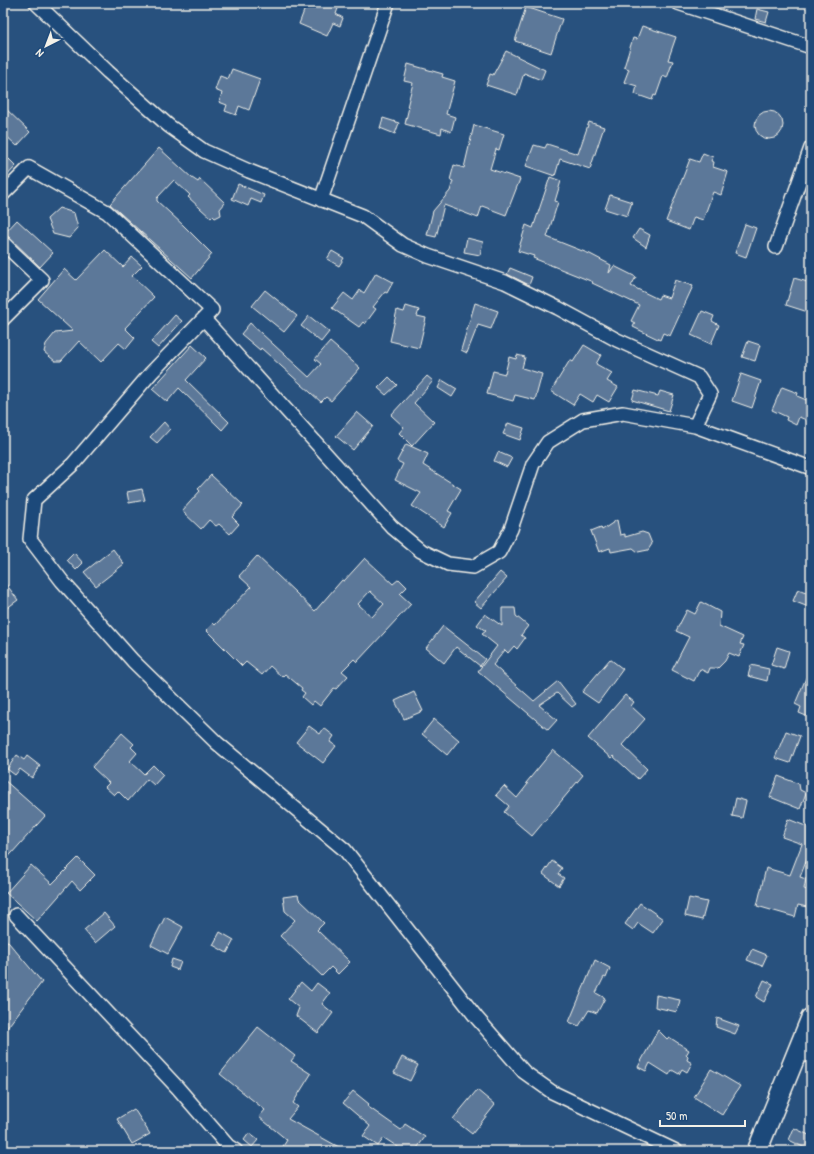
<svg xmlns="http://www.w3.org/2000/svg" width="814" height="1154" font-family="'Patrick Hand',sans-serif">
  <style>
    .building { fill: #5b7899; stroke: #f4f1e8; fill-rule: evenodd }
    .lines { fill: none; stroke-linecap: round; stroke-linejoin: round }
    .street-casing { stroke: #f4f1e8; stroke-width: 16 }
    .secondary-casing { stroke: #f4f1e8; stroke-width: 22 }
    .street { stroke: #1f4a7a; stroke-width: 13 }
    .secondary { stroke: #1f4a7a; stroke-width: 19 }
  </style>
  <rect width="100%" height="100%" fill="#28517e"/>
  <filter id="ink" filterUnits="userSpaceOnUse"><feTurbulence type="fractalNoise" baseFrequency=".025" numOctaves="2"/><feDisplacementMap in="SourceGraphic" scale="8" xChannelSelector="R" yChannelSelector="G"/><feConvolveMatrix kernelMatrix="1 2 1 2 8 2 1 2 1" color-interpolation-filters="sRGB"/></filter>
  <g filter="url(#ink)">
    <!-- building -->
    <path class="building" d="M307,3H340L336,14L343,18L340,26L333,23L327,36L299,24Z
      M526,7L562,19L551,53L515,41Z
      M757,9L769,12L766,22L755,19Z
      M642,26L676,37L668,60L673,61L667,78L663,76L656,96L654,95L652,100L635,94L637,86L624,82L629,69L624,67L633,38L637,39Z
      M506,51L545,70L541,80L524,73L517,95L486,85L490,74L493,75Z
      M408,64L443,74L442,77L455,81L446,114L455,117L451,132L442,128L441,134L405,124L409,107H407L413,83L404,81Z
      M232,69L260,79L249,110L239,106L236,115L225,111L227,105L219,102L222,93L215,90L220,76L228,79Z
      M3,106L30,132L17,146L3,133Z
      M755 125a14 14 0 1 1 28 0a14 14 0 1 1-28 0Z
      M383,118L399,123L395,134L380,128Z
      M589,122L604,127L590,169L560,159L555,176L526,166L534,145L545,148L547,144L578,154Z
      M474,125L504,134L499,150L496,149L490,169L520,179L506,215L482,206L478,218L444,205L436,237L427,235L433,211L450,191L453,181L450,180L454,165L464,168Z
      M159,148L192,178L198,182L200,179L225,203L220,209L221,215L215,218L213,216L211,218L188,197L190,195L174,180L157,198V201L183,225L212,254L192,278L110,204Z
      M703,153L713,157L711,161L714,162L713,167L728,172L721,195L713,192L703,220L694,217L689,230L666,221L690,159L699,162Z
      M9,159L16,166L3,180V165Z
      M550,177L561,181L555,201L558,202L547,237L590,254L611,265L609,273L614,266L636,277L631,286L658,299L660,295L669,298L675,280L693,286L670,336L663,333L660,340L633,327L635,323L631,321L639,305L592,283L593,282L533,258L534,256L518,251L526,225L533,228Z
      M238,184L264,195L261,203L251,199L248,206L232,199Z
      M610,195L632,202L627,216L605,209Z
      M59,208L74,213L78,228L69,238L53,234L47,219Z
      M17,220L53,253L40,267L9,237L3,235Z
      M745,224L756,228L746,257L735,253Z
      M639,229L650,235L646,247L633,238Z
      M467,238L483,242L480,255L464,252Z
      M105,250L123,267L132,257L142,266L132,276L154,297L125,328L135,338L126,349L119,343L101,362L79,341L61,361H55L44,352L46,344L55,333L73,331L38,299L64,269L76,280Z
      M332,251L344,258L339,266L327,259Z
      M510,268L532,277L529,285L507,274Z
      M376,273L393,282L387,293L385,292L373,307L376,309L365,324L363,322L359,327L332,308L344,293L353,300L360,290L364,293Z
      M794,278L811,283V313L786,305Z
      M265,290L297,316L284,332L252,306Z
      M475,303L498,311L491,329L478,325L467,353L461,350Z
      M406,306L419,310L417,316L426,318L419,348L390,341L397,310L404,312Z
      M702,311L714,316L712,321L719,325L711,344L691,335Z
      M175,315L182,321L158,348L151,342Z
      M309,316L329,332L321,342L301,326Z
      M250,323L309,377L321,364L315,359L330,342L360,368L331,401L326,397L321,402L261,348L260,350L241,334Z
      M748,341L760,345L755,361L742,357Z
      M192,345L206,358L186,380L229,422L222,430L179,388L167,402L152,389Z
      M584,345L601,355L596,364L612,373L607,381L618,387L609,402L597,395L593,402L580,394L573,405L551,391L570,360L573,362Z
      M517,355L525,357L522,368L542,374L535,400L515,395L513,401L487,394L493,371L505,374L509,357L516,359Z
      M741,374L761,381L752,408L732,401Z
      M427,376L433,381L414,403L434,422L412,446L399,433L404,427L391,415Z
      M389,377L397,385L386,395L378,388Z
      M442,380L457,389L452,397L438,388Z
      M782,387L798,393L797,396L811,402V422L799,417L796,425L786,420L787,417L772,410Z
      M635,390L658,396L660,391L674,395L669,411L632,400Z
      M357,412L373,426L353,450L336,436Z
      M164,422L170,429L157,443L150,437Z
      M508,423L524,428L520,440L503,434Z
      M406,444L428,454L423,465L461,489L448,511L452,513L444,527L412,506L421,493L395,480L403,464L397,461Z
      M498,452L512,458L507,467L494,461Z
      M211,475L243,505L232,517L239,524L230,534L219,524L216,526L209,520L201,529L182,511L200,491L198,489Z
      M142,489L145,500L129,503L127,492Z
      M617,520L620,535L625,534V537L642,532L648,534L652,544L648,550L638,552L633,548L611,552L610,548L599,552L591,531L601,527L602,530Z
      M113,549L124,564L96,586L84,572Z
      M74,553L83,563L76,570L67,560Z
      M257,556L315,611L342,580L344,581L365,558L393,584L399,579L407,587L400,594L411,604L357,662L354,659L342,671L348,676L336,689L334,688L320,706L314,701L311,705L302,697L305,693L301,690L302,688L285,674L282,677L270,666L262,675L246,662L242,666L206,630L213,623L215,625L251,587L239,576ZM370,591L384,604L372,617L358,604Z
      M500,572L507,578L481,608L474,602Z
      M3,580L18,600L7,608L3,603Z
      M798,589L811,594V608L793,601Z
      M701,602L720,612L719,626L743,637L740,644L744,645L739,657L729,653L725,661L718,668H710L708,673L700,669L694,681L672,670L689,637L676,631L687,610L695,614Z
      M502,608H515L516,616L528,626L521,635L525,638L517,649L514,646L508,653L505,650L493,665L534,701L558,681L576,704L572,707L557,693L539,705L557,720L548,730L478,671L497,646L482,634L486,631L477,625L485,614L502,626Z
      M443,626L485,659L480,666L456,647L444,663L426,648Z
      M777,647L789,651L784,669L771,665Z
      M610,659L623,669L598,703L582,692Z
      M751,665L769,669L767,681L748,676Z
      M811,666V718L799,713L801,707L795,704Z
      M414,692L423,711L404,719L395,701Z
      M625,695L634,702L631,706L645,719L622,745L647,769L638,779L613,756L611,758L588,738Z
      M434,719L459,740L447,755L422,734Z
      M309,726L320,734L324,728L334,736L330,742L336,746L323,763L296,742Z
      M786,731L800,736L790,763L775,758Z
      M122,733L134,744L131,747L137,753L130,761L144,774L153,765L163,775L154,785L147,779L128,801L118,791L114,795L105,787L109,783L92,767Z
      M553,750L583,775L532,836L504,812L509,806L496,795L504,786L517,798L528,784L526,783Z
      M17,755L24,760L27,756L40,766L32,778L20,769L15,775L7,769Z
      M778,776L799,784L800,790L806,793L800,809L770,797Z
      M3,779L45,816L3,863Z
      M736,798L746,801L742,818L732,816Z
      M788,819L808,827L811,822V849L800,877L806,879L804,889L811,891L807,907L798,905L795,917L757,906L766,868L790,875L802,844L782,837Z
      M78,858L95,875L80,890L72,881L37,921L6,893L31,865L52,884Z
      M552,861L562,868L558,874L564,878L559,886L543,874Z
      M298,895L299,899L324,923L317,930L350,962L338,974L331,967L322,976L280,936L295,920L285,911L283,897Z
      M689,898L707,902L702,920L685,916Z
      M640,903L663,919L653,933L638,923L633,930L625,924Z
      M104,913L115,926L95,943L84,930Z
      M165,917L183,927L168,954L151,945Z
      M220,932L234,940L227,953L213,945Z
      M3,936L42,982L3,1033Z
      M752,949L767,955L762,966L747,960Z
      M172,959L181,962L178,970L170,967Z
      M595,960L610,968L606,978L604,977L596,993L605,998L597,1013L589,1010L579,1026L569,1022Z
      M764,980L773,984L764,1002L756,997Z
      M301,982L311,991L317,983L330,993L322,1004L333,1013L318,1033L296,1016L299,1008L288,999Z
      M656,995L680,1000L677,1012L655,1007Z
      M717,1018L739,1026L735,1034L716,1027Z
      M258,1027L295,1056L291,1061L311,1074L293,1103L298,1107L288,1119L346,1151H288L282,1148L287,1140L259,1117L265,1110L220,1074Z
      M658,1030L667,1039L669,1037L689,1050L686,1055L688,1057L687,1060L692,1063L687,1072L682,1069L679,1074L672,1070L669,1075L650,1063L646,1071L638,1067Z
      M402,1057L418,1065L410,1081L394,1073Z
      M711,1069L740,1086L722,1115L694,1097Z
      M477,1090L495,1105L472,1134L453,1119Z
      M353,1091L369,1104L367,1106L401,1130L405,1124L425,1137L415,1151H404L384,1138L378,1146L363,1136L370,1126L343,1103Z
      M134,1109L150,1134L132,1144L117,1119Z
      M794,1128L811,1136V1151L789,1140Z
      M249,1133L258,1140L252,1147L244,1140Z"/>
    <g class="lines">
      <!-- street casing -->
      <g class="street-casing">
        <path id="street" d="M36,3L108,72L169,126L204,151L249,171L363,216L403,245L428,256L505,282L558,308L617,340L699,377L710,394L695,426
          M678,3L811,47
          M3,194L29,168L107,212L212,310L151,373L73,464L34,500L30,539L62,581L133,661L217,743L345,850L476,1017L524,1072L552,1092L676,1151
          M321,200L388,3
          M3,243L42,280L3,319
          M776,247L811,148
          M204,319L392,527L421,551L448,564L473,567L499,552L511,529L533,464L548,442L583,420L623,413L695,426L811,468
          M16,915L177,1087L228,1146L236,1151
          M797,1056L811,1054"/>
      </g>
      <!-- secondary casing -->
      <g class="secondary-casing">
        <path id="secondary" d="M757,1151L811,1018"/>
      </g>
      <!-- street -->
      <use href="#street" class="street"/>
      <!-- secondary -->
      <use href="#secondary" class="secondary"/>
    </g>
  </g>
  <!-- margin -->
  <rect width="814" height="1154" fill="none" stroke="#1f4a7a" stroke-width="16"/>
  <rect x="8" y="8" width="798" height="1138" fill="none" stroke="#f4f1e8" stroke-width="1.5" filter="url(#ink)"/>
  <!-- north arrow -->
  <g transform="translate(46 46) rotate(222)" stroke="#1f4a7a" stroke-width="3" paint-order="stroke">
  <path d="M0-3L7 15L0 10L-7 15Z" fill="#f4f1e8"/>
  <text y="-6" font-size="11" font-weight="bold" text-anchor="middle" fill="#f4f1e8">N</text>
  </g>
  <!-- scale -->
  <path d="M660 1120v6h85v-6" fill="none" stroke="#f4f1e8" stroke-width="2"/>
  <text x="666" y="1120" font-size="12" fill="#f4f1e8" stroke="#1f4a7a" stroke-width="3" paint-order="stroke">50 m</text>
</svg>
